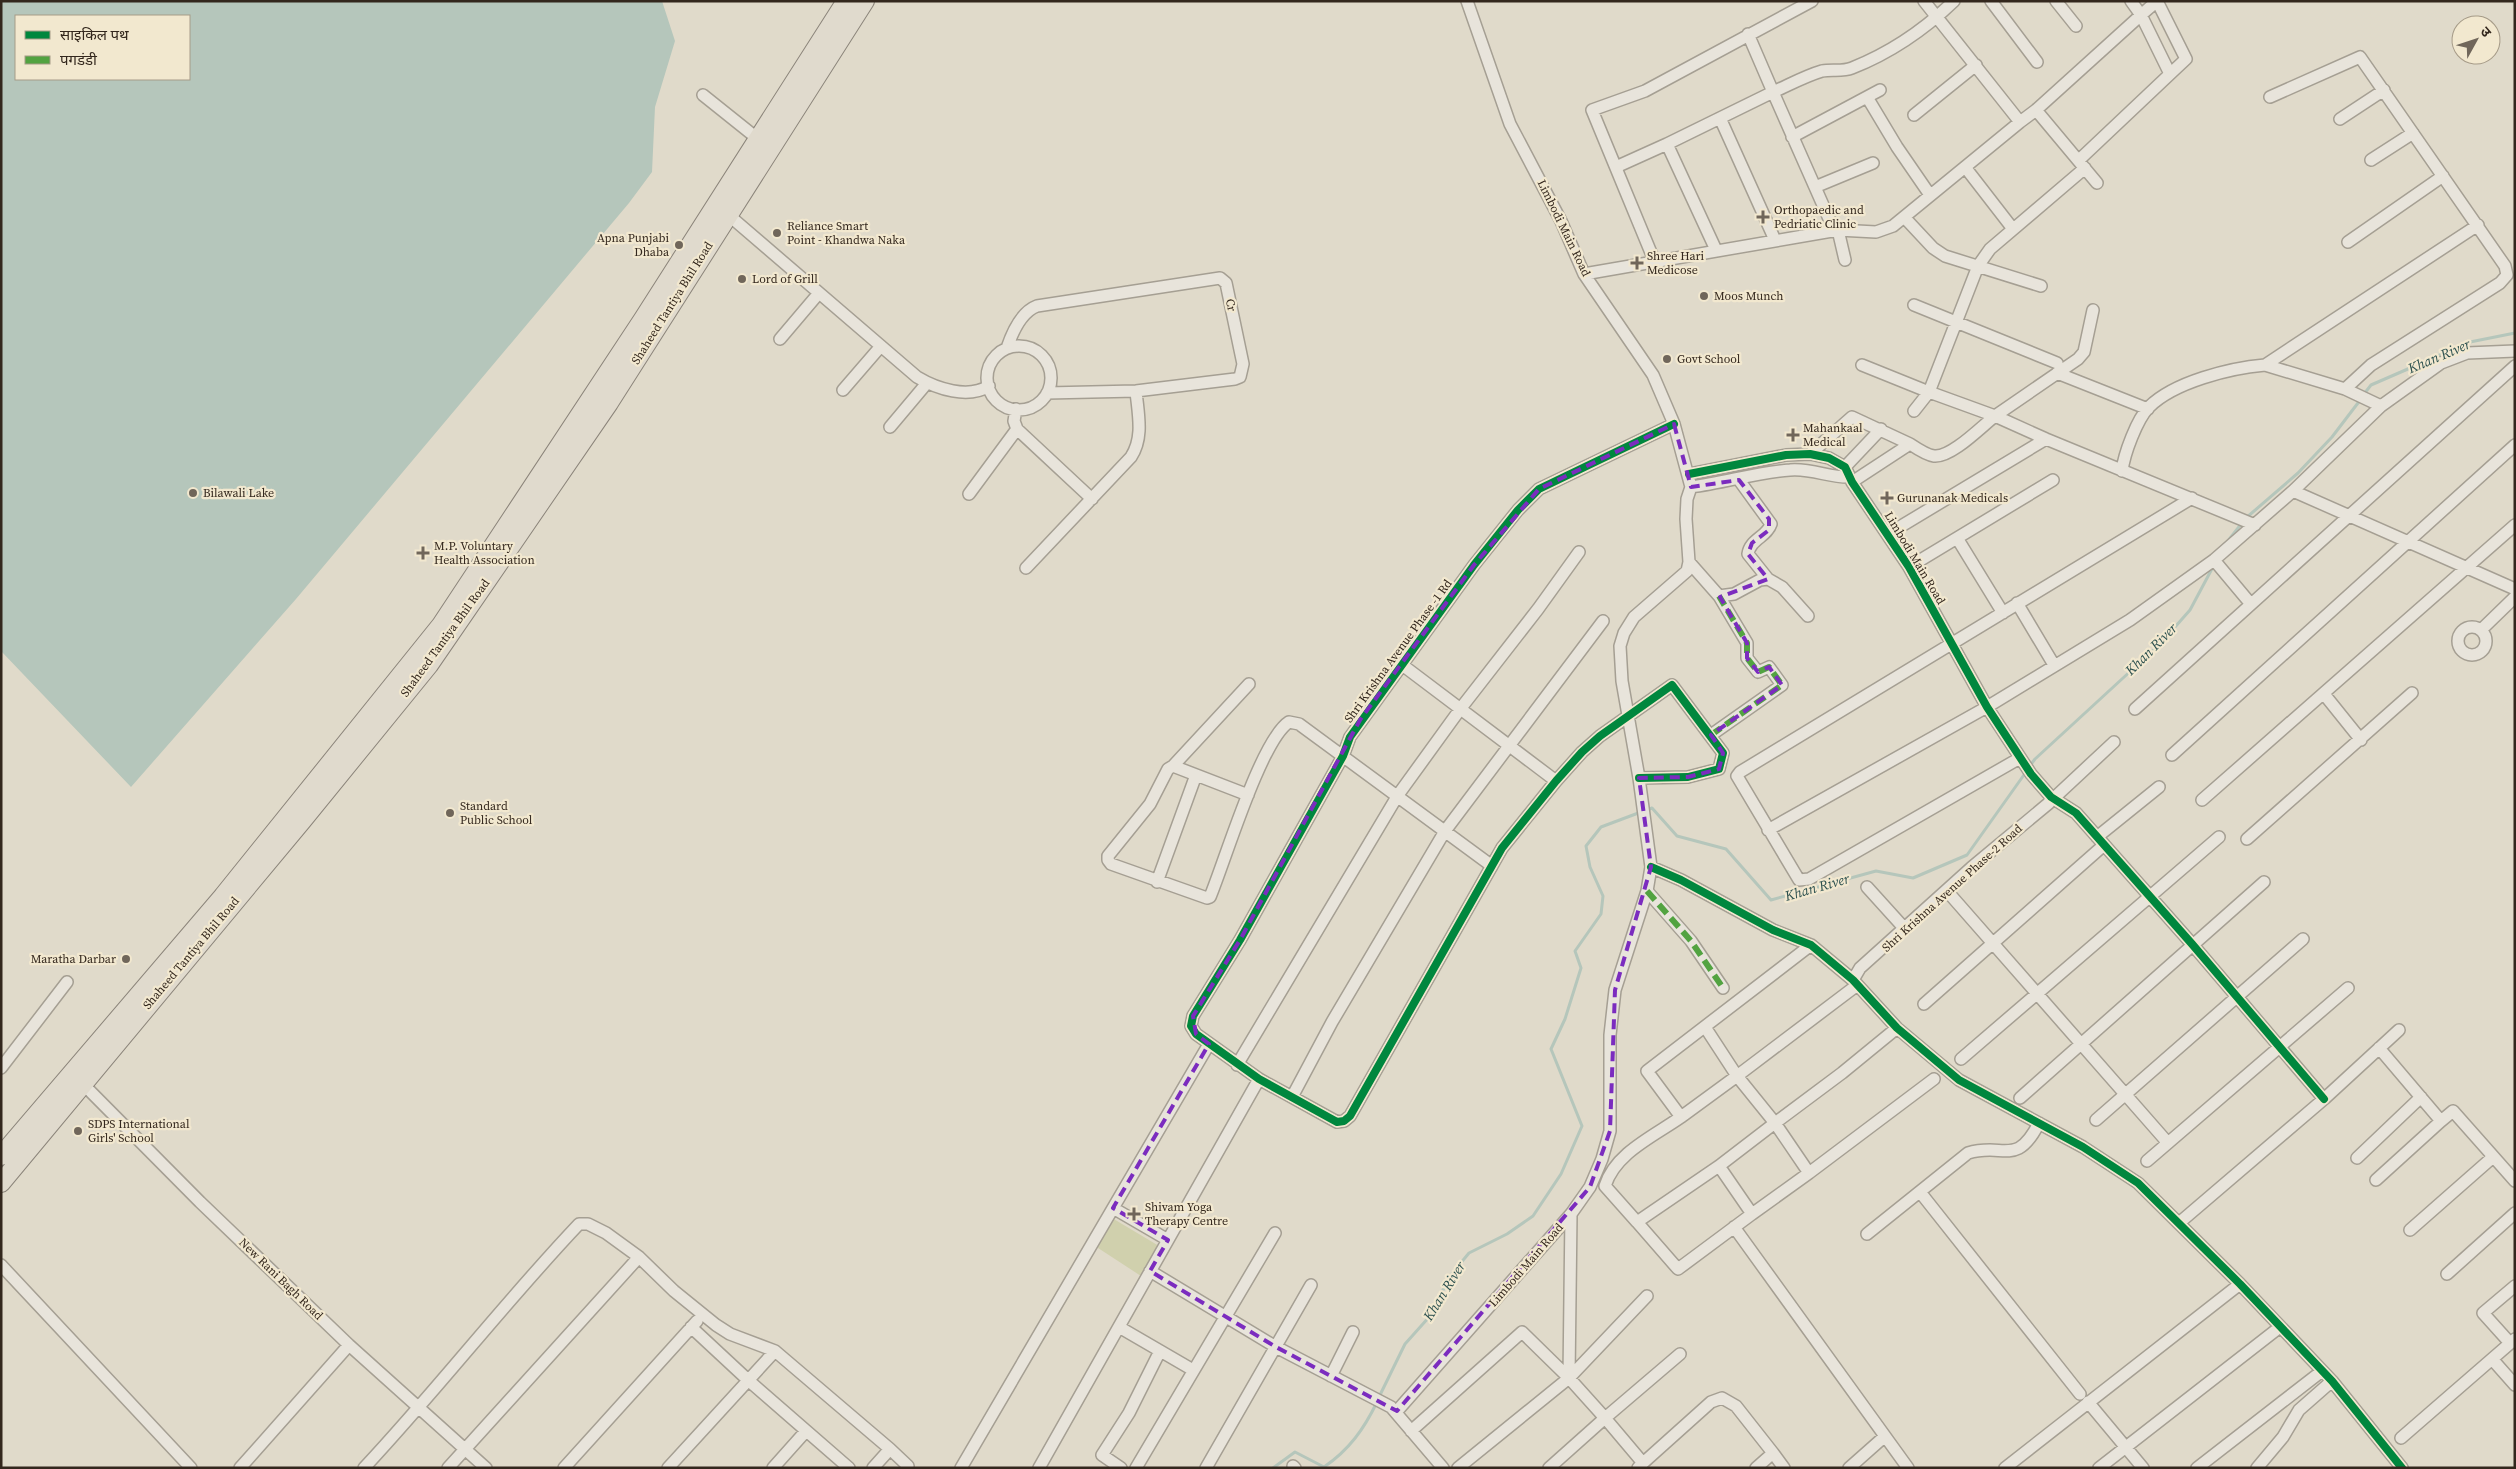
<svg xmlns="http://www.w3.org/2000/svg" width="2516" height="1469" font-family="'Source Serif 4','Noto Sans Devanagari',serif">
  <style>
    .green { fill: #d0d0ad }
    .water { fill: #b5c6bb; fill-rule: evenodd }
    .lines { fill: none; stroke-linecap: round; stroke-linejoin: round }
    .stream { stroke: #b5c6bb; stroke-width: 3 }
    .minor-casing { stroke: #a59f93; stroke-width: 14 }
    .primary-casing { stroke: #8b847a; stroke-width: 20 }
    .minor { stroke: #e8e4db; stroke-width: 11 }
    .primary { stroke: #e0dacd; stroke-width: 18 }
    .quiet { stroke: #52a341; stroke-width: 6; stroke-dasharray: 12 6; stroke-linecap: butt }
    .cycleway-casing { stroke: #f2e8cf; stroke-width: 11 }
    .cycleway { stroke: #00873e; stroke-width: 8 }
    .marked { fill: none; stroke: #7b2cbf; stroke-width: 4; stroke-dasharray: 10 6; stroke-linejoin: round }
    .poi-dot { fill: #70665a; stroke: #f2e8cf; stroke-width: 2 }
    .labels { text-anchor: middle; stroke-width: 4.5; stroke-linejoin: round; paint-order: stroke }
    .poi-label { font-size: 12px; fill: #33271d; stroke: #f2e8cf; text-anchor: start }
    .street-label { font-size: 12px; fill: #33271d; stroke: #f2e8cf }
    .water-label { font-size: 14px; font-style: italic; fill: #2d514f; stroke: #f2e8cf }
  </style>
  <rect width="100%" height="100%" fill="#e0daca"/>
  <!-- green -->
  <path class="green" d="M1112,1218L1159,1246L1141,1276L1095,1246Z"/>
  <!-- water -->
  <path class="water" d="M1,1H662L675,41L655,107L652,172L629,203L296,599L131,787L1,651ZM16,16H189V79H16Z"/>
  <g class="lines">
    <!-- stream -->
    <path class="stream" d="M2364,394L2371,385L2470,342L2515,333
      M2246,518L2298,473L2332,437L2361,399
      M2227,542L2242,523
      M2029,767L2035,759L2160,644L2190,610L2214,565
      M1647,810L1652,808L1677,836L1726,849L1771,900L1876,871L1913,878L1967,855L2026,772
      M1379,1397L1405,1344L1430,1316L1450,1276L1469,1253L1507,1234L1533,1216L1561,1174L1582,1126L1551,1049L1565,1019L1581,968L1575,951L1601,914L1603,896L1590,867L1586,846L1601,827L1641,812
      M1273,1468L1295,1452L1324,1467C1349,1450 1364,1429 1377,1402"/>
    <!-- minor casing -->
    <g class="minor-casing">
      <path id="minor" d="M1924,1L2020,122L2036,110L2141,15L2157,1L2186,59L2170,74L2141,15L2131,1
        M1991,1L2037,62
        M2056,1L2076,26
        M1748,34L1773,92C1789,85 1805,76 1822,71C1832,69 1842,72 1852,68C1890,53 1925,29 1954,1
        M703,95L758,139
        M1867,97L1897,147L1930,195
        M2270,97L2360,57L2505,266L2507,275L2500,283L2371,365L2345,389L2381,406
        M2036,110L2097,183
        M1914,115L1976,65
        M1720,118L1773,92L1834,230
        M2340,119L2384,90
        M1792,137L1880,90
        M1667,144L1720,118L1775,240
        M2079,160L2170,74
        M2371,160L2413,133
        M1616,167L1667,144L1716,250
        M1965,167L2013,229
        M1815,187L1873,163
        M725,212L917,377C937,389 968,399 989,386
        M1904,217L1933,248L1945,256L2041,286
        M2348,242L2443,176
        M1654,260L1592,110L1645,91L1812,1
        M1845,260L1838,230L1876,232L1893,226L2020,122
        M1584,274L1838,230
        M1914,305L2057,363
        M2093,310L2084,352L2078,359L1995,416L2046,439L2255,525
        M780,339L819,293
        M987 378a32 32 0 1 1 64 0a32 32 0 1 1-64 0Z
        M1007,348C1012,333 1021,312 1037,306L1220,278L1226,283L1243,364L1240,377L1235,379L1136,391L1047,393
        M1862,365L1929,392L1914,411
        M2265,365L2345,389
        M2057,373L2148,409
        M843,390L881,346
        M1016,409L1014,421L1017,429L1092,499
        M890,427L927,383
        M1810,454L1852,417L1910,444
        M1845,467L1881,429
        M2122,471C2124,454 2137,419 2149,407C2174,382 2230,368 2265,365L2478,225
        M1689,474L1786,455L1810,454L1829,458L1845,467L1852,482L1909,567L1987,707L2031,774L2051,797L2076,813L2192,944L2324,1099
        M1739,480L1771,524C1767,537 1750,539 1748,554L1768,579
        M1852,482L1910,444C1916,448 1926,455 1934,456C1951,458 1981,427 1995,416L1929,392L1978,266L1990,249L2085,168
        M1691,487C1724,483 1758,472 1790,470C1812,468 1830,478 1850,477
        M2293,491L2381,406L2441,363L2467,353L2515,351
        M969,494L1017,429
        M1888,534L2046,439
        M1957,538L2003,613
        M2214,560L2250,603
        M1689,562L1719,596L1747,643V658L1758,672L1769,667L1782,685L1711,735
        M1909,567L2053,480
        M1026,568L1131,457C1144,437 1138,414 1136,391
        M1719,596L1734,594L1760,580L1768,579L1782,587L1808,616
        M2017,603L2054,665
        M2458 641a14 14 0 1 1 28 0a14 14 0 1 1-28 0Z
        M2481,630L2515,597
        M1401,664L1556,781
        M2324,694L2361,740
        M2135,709L2515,366
        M2172,755L2515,445
        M2020,758L1809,879L1799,880L1737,776L1740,772L2192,498
        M1173,766L1249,684
        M1639,778L1688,777L1719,769L1723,753L1672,685L1600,736L1582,752L1556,781L1502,848L1350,1116L1344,1121L1337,1122L1259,1079L1196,1034L1191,1026L1193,1016L1240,940L1343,756L1350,737L1474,565L1518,510L1539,489L1674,424
        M1248,795L1173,766L1168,769L1150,804L1108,856V860L1111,864L1207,898L1210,897C1225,861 1261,740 1289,722L1299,724L1492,866
        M2054,798L2114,742
        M2202,800L2515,525
        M1768,830L1987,707L2130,620L2214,560L2293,491L2515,589
        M2097,837L2159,787
        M2247,839L2412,693
        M1651,867L1681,880L1773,930L1811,945L1853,980L1897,1028L1959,1080L2083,1147L2138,1183L2240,1284L2332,1381L2402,1468
        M1157,882L1196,775
        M1867,887L1905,929
        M1647,891L1691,941L1723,988
        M1947,891L2168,1143
        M1811,945L1647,1071L1681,1117L1737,1076L1775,1123L1842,1073L1897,1028
        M1853,980L1860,968L1971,868L2049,803L2051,797
        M1924,1004L2104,845
        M1705,1027L1737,1076L1856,986
        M2379,1048L2441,1121L2453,1111L2515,1181
        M1961,1059L2219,837
        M1237,1065L1398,795L1461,708L1538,609L1579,552
        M1,1068L67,982
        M80,1081L200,1202L349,1345L486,1468
        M1292,1097L1332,1022L1445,831L1603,621
        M2020,1098L2264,882
        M1681,1117C1654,1136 1615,1153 1605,1186L1637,1222L1719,1166
        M2096,1120L2303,939
        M2357,1158L2421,1097
        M2147,1161L2348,988
        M1809,1173L1752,1214L1719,1166L1775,1123L1809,1173L1934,1079
        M2376,1180L2441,1121
        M1920,1192L2080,1394
        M1113,1208L1168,1240
        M1637,1222L1678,1269L1752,1214
        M2179,1223L2324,1099L2399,1030
        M1734,1227L1908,1468
        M2410,1230L2493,1157
        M1867,1234L1968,1153C2004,1142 2016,1168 2039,1123
        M1,1265L191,1468
        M1150,1271L1276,1347L1391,1407L1443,1468
        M2447,1274L2515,1213
        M691,1327L748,1380L849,1468
        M1119,1327L1193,1370
        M2515,1339L2492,1359L2515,1385
        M2510,1343L2483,1313L2515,1286
        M1331,1376L1353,1332
        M1569,1378L1571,1214
        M2088,1402L2143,1468
        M1397,1411L1571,1214L1590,1187L1602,1159L1610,1131V1035L1615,990L1647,891L1651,867L1639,778L1622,681L1620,646L1624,633L1634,617L1687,571L1689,562L1686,519L1687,499L1691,487L1674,424L1653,375L1584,274L1561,221L1510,124L1467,1
        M1411,1431L1522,1332L1569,1378L1605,1418L1549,1468
        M2401,1438L2492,1359
        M890,1449L908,1466
        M1773,1453L1784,1468
        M1643,1463L1711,1402L1722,1398L1736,1406L1773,1453L1756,1468
        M1293,1466L1295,1468
        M240,1468L349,1345
        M364,1468C438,1389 504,1303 579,1224H588L606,1233L639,1257L674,1291L716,1325L730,1334L775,1351L890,1449L873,1468
        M448,1468L639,1257
        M564,1468L697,1321
        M668,1468L775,1351
        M773,1468L806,1431
        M961,1468L1209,1044
        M1039,1468L1259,1079
        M1121,1468L1102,1455L1129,1413L1160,1351
        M1136,1468L1275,1233
        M1206,1468L1311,1285
        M1458,1468L1569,1378L1647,1296
        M1638,1468L1643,1463L1605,1418L1680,1354
        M1849,1468L1884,1437
        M2005,1468L2240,1284
        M2099,1468L2280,1327
        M2197,1468L2322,1371
        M2257,1468L2283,1437L2299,1410L2332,1381"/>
    </g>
    <!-- primary casing -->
    <g class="primary-casing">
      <path id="primary" d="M1,1156L223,896L441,625L643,319L846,1
        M1,1183L302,821L429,665L609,403L865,1"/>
    </g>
    <!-- minor -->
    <use href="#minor" class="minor"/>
    <!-- primary -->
    <use href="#primary" class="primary"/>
    <!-- quiet -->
    <path class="quiet" d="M1711,735L1782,685L1769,667L1758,672L1747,658V643L1719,596
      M1647,891L1691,941L1723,988"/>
    <!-- cycleway casing -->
    <g class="cycleway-casing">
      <path id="cycleway" d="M1689,474L1786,455L1810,454L1829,458L1845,467L1852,482L1909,567L1987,707L2031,774L2051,797L2076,813L2192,944L2324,1099
        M1639,778L1688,777L1719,769L1723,753L1672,685L1600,736L1582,752L1556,781L1502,848L1350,1116L1344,1121L1337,1122L1259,1079L1196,1034L1191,1026L1193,1016L1240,940L1343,756L1350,737L1474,565L1518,510L1539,489L1674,424
        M1651,867L1681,880L1773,930L1811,945L1853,980L1897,1028L1959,1080L2083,1147L2138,1183L2240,1284L2332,1381L2402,1468"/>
    </g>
    <!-- cycleway -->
    <use href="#cycleway" class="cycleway"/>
  </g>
  <!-- marked area -->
  <path class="marked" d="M1674,424L1691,487L1739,480L1769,519V530L1752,543L1748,554L1768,579L1720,597L1747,643V658L1758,672L1769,667L1782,685L1711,735L1723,753L1719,769L1688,777L1639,778L1651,867L1615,990L1610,1131L1590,1187L1397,1411L1276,1347L1150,1271L1168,1240L1113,1208L1209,1044L1196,1034L1193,1016L1240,940L1360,720L1474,565L1539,489Z"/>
  <!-- markers -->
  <g class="poi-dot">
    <path d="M1760.5 209.5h5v5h5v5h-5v5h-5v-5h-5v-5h5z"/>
    <circle cx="777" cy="233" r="5"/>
    <circle cx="679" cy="245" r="5"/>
    <path d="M1634.5 255.5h5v5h5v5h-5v5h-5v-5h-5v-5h5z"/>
    <circle cx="742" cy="279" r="5"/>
    <circle cx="1704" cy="296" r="5"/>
    <circle cx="1667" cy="359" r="5"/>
    <path d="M1790.5 427.5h5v5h5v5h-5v5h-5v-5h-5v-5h5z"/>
    <circle cx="193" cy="493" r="5"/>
    <path d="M1884.5 490.5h5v5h5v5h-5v5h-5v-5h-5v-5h5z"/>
    <path d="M420.5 545.5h5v5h5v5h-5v5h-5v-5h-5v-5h5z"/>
    <circle cx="450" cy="813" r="5"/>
    <circle cx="126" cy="959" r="5"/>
    <circle cx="78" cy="1131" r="5"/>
    <path d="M1131.5 1206.5h5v5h5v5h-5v5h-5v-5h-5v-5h5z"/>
  </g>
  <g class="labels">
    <!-- poi labels -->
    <g class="poi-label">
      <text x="1774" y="214">Orthopaedic and<tspan x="1774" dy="14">Pedriatic Clinic</tspan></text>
      <text x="787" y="230">Reliance Smart<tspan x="787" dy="14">Point - Khandwa Naka</tspan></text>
      <text x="669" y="242" text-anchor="end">Apna Punjabi<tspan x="669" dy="14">Dhaba</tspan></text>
      <text x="1647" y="260">Shree Hari<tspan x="1647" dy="14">Medicose</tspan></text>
      <text x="752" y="283">Lord of Grill</text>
      <text x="1714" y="300">Moos Munch</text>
      <text x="1677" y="363">Govt School</text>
      <text x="1803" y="432">Mahankaal<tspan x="1803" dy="14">Medical</tspan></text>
      <text x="203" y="497">Bilawali Lake</text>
      <text x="1897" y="502">Gurunanak Medicals</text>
      <text x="434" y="550">M.P. Voluntary<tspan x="434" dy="14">Health Association</tspan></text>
      <text x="460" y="810">Standard<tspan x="460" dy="14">Public School</tspan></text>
      <text x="116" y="963" text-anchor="end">Maratha Darbar</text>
      <text x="88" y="1128">SDPS International<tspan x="88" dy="14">Girls' School</tspan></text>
      <text x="1145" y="1211">Shivam Yoga<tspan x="1145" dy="14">Therapy Centre</tspan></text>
    </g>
    <!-- street labels -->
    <g class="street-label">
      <text transform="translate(1564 228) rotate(64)" y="4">Limbodi Main Road</text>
      <text transform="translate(672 303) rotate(-58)" y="4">Shaheed Tantiya Bhil Road</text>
      <text transform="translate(1231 305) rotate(78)" y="4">Cr</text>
      <text transform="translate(1915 558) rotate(59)" y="4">Limbodi Main Road</text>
      <text transform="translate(445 638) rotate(-54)" y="4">Shaheed Tantiya Bhil Road</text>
      <text transform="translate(1398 651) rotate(-54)" y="4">Shri Krishna Avenue Phase -1 Rd</text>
      <text transform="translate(1952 888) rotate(-42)" y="4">Shri Krishna Avenue Phase-2 Road</text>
      <text transform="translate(191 953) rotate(-50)" y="4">Shaheed Tantiya Bhil Road</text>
      <text transform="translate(1526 1265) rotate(-49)" y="4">Limbodi Main Road</text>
      <text transform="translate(281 1279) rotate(44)" y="4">New Rani Bagh Road</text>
    </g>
    <!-- water labels -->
    <g class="water-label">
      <text transform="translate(2439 356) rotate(-23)" y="5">Khan River</text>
      <text transform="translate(2151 649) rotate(-45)" y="5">Khan River</text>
      <text transform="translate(1817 887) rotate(-16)" y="5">Khan River</text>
      <text transform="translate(1444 1291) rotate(-58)" y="5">Khan River</text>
    </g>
  </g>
  <!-- border -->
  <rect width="2516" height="1469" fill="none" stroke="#33271d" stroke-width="5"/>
  <!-- legend -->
  <rect x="15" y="15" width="175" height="65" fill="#f2e8cf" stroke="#a69b88"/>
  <rect x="25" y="31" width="25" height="8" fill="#00873e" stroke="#a69b88"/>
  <text x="60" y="40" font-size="15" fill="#33271d">साइकिल पथ</text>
  <rect x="25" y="56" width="25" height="8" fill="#52a341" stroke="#a69b88"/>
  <text x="60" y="65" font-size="15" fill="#33271d">पगडंडी</text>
  <!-- north arrow -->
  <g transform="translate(2476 40) rotate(50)"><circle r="24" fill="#f2e8cf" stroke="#a69b88"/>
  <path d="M0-4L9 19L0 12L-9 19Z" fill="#70665a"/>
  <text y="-8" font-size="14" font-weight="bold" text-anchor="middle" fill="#33271d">उ</text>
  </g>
</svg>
